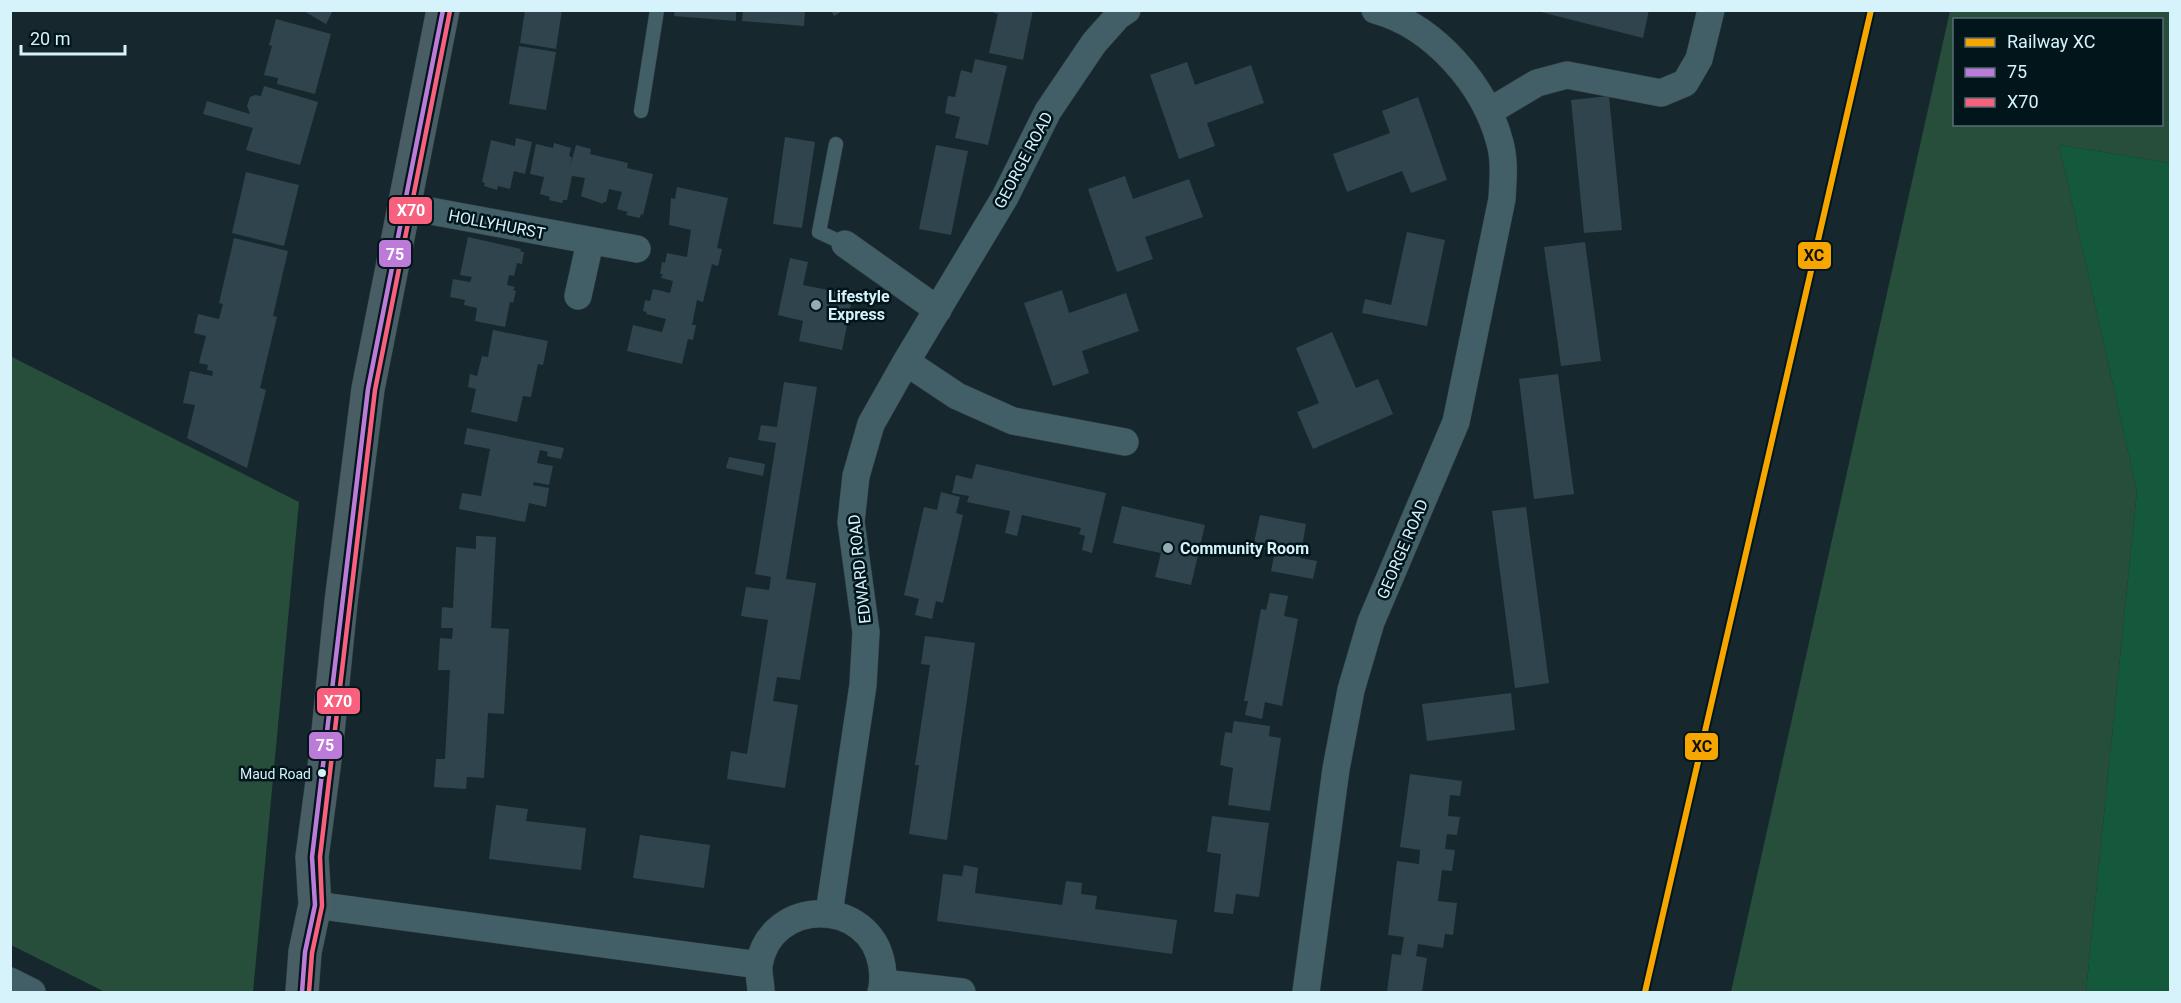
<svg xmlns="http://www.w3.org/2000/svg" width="2181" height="1003" font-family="Roboto,sans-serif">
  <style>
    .green { fill: #264e3b; fill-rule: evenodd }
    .forest { fill: #15593d }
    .building { fill: #2f444d }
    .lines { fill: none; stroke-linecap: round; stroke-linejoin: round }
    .service-casing { stroke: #344246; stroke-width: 15 }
    .minor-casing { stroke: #344246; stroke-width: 28 }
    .secondary-casing { stroke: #344246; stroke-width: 34 }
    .service { stroke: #425e66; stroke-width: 14 }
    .minor { stroke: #425e66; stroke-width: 27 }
    .secondary { stroke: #485e64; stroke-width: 33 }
    .bus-1-casing { stroke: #01151b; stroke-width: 9 }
    .bus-2-casing { stroke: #01151b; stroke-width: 9 }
    .bus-1 { stroke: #bd7bd9; stroke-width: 4.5 }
    .bus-2 { stroke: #f8607d; stroke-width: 4.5 }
    .rail-1-casing { stroke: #01151b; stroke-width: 10 }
    .rail-1 { stroke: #f7a600; stroke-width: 6 }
    .poi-dot { fill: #93abb3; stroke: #01151b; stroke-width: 2 }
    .bus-dot { fill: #d6f2fb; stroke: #01151b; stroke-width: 2 }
    .labels { text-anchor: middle; stroke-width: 5; stroke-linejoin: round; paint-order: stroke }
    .bus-label { font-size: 14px; fill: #d6f2fb; stroke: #01151b; text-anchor: end }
    .street-label { font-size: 16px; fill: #d6f2fb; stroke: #01151b }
    .poi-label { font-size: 16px; font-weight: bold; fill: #d6f2fb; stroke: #01151b; text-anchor: start }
    .line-badge { stroke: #01151b; stroke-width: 2 }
    .badge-label { font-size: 16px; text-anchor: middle; font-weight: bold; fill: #fff }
    .pale-badge-label { font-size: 16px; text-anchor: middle; font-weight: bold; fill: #111 }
  </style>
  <rect width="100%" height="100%" fill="#16282d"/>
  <!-- green -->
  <path class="green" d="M1950,11H2170V163L2059,145L2137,491L2086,992H1731ZM1954,20H2162V124H1954Z
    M10,356L299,502L253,992H105L11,945Z"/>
  <!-- forest -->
  <path class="forest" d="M2059,145L2170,163V992H2086L2137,491Z"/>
  <!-- building -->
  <path class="building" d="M302,10H333L326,24Z
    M525,10H562L556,49L520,43Z
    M675,10H736V21L674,16Z
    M743,10H805L804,26L742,21Z
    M831,10H844L834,16Z
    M986,10H1033L1023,60L989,53L998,14Z
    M1533,10H1649L1643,38Z
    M276,19L331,34L315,94L277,84L278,78L264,75L272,46L269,45Z
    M519,46L556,52L546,110L509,104Z
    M975,59L1007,66L988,145L955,138L960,117L945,113L948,96L955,97L961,70L972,73Z
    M1187,62L1195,85L1251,65L1264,103L1207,123L1215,146L1179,159L1150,75Z
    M264,86L318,102L300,165L246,150L253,128L203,114L207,101L250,114L247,106L250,97L255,95L261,96Z
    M1609,96L1622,230L1584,233L1571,100Z
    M1418,97L1447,180L1411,193L1402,171L1347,192L1333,154L1390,133L1382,111Z
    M785,137L815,142L802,228L773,224Z
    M516,138L532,142L525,174L514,171L510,189L498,186L497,190L484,186L485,183L482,182L491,140L515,146Z
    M554,143L571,148L569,156L572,157L570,167L576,145L591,149L590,154L628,163L627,168L653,174L643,215L641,214L640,218L626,215L628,212L617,209L622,192L609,189L606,202H603V204L581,196L585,178L572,176L567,200H563L562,203L549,200L550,197L540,194L544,177L530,174L536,144L553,148Z
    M936,145L968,151L951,235L919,229Z
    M246,172L299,185L284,246L232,233Z
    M1125,176L1133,199L1189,179L1203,217L1145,237L1153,259L1117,272L1088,189Z
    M677,187L728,198L717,248L722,249L718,266L712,264L703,302L697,300L692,325H696L693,340L688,339L682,364L627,351L633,325L662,332L666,319L646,314L647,312L643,311L645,300L650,301L653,289L670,293L673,281L661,278L663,274H660L662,262L665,263L667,253L687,257L691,230L669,225L671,198L675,199Z
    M1407,232L1445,240L1427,326L1362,313L1365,299L1391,305Z
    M468,237L521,249L520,251L524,252L522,264L517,263L514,276L509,275L507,285L515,287L513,290L516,291L513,303L510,302L505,327L475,321L477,308L464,305L465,300L450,297L453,279L470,282L472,277L460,275Z
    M234,238L288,251L273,316L277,317L260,388L266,390L247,468L187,438L195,405L183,403L190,371L212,376L213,371L207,370L208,365L199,363L206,336L194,333L198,314L219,319L223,304L219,303Z
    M1585,242L1601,361L1561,366L1544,247Z
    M790,258L808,262L803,285L853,295L842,350L799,341L803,321L778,315Z
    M1062,290L1069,313L1126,293L1139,331L1082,351L1089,373L1053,386L1024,303Z
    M493,330L548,341L543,365L538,364L531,397L523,396L517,422L471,412L476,389L468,387L470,374L477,376L482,356L488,357Z
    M1332,332L1356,388L1378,379L1393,414L1313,449L1297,412L1319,403L1296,348Z
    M1558,374L1574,494L1534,499L1519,379Z
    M784,382L817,387L786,579L816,583L800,680L777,677L773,701L798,705L785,788L727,779L731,751L747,754L768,620L741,616L746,587L769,590L771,577L755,574L776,443L758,440L761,425L777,427Z
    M467,428L564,448L561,459L547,456L548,452L540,450L537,463L553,466L549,485L534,482L533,485L549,488L546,507L529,503L525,522L459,509L462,493L481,496L490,449L464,444Z
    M729,457L765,464L763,476L726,468Z
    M976,464L1106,493L1092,553L1082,550L1085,536L1079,534L1081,528L1022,515L1017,536L1005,533L1010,511L967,502L969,496L952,493L956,475L972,479Z
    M941,492L960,497L956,513L963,515L943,603L936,601L932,619L915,615L919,599L904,595L924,507L937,510Z
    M1122,506L1205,525L1191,585L1155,577L1161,553L1113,543Z
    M1526,507L1549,683L1515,688L1492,511Z
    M1260,515L1306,524L1300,558L1317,561L1313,579L1271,571L1275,551L1253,547Z
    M476,536L496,537L491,628L509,629L504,714L488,713L484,778L467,777L466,789L434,787L436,759H445L450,670H438L440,638L452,639L453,628H441L442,607L453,608L456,547L476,549Z
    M1270,593L1288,596L1284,616L1298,619L1282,706L1265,702L1262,719L1245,715L1248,701H1244L1261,609L1266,610Z
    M925,636L975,643L947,840L909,834L919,765H915L930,665L921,664Z
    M1511,693L1515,730L1427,741L1422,704Z
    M1234,721L1270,726L1269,736L1281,738L1270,811L1228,805L1233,768L1220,765L1225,732L1232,733Z
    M1410,774L1462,781L1460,796L1450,795L1448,816L1460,817L1457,835L1447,834L1445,849L1455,850L1452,871L1442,870L1438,901L1457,903L1453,935L1445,934L1443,948L1418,944L1416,956L1427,958L1422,992H1387L1392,954L1401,955L1404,937L1388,935L1397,861L1419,864L1420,850L1400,847Z
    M496,805L528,809L526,821L586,828L581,870L489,859Z
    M1212,816L1269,823L1259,897L1236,894L1233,914L1214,912L1221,854L1207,852Z
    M640,835L710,845L704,888L633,878Z
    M964,865L978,868L975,893L1062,905L1066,881L1082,883L1081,894L1097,896L1095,909L1177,920L1172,954L937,921L943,874L962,876Z"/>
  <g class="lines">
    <!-- service casing -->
    <g class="service-casing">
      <path id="service" d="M641,111L657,10
        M836,144L819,232L845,244"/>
    </g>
    <!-- minor casing -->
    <g class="minor-casing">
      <path id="minor" d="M1490,111L1537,83L1567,75L1661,93L1685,83L1699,59L1711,10
        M406,203L425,210L637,249
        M845,244L938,310
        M578,296L590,242
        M906,362L1005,197L1048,111L1094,43L1118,16L1127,10
        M315,905L759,965
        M829,913L863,685L866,632L851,522L856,476L871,424L906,362L957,396L1013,421L1125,442
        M10,981L32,992
        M884,983L962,992
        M761,992C761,984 758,973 759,965C770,897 871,896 882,966C883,976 884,983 881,992
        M1306,992L1336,769L1351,690L1371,622L1456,422L1502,199C1503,180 1505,161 1500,143C1485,85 1434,26 1375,10"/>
    </g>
    <!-- secondary casing -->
    <g class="secondary-casing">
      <path id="secondary" d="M302,992L305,952L315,905L312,857L326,752L341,602L368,389L443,10"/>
    </g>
    <!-- service -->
    <use href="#service" class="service"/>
    <!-- minor -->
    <use href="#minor" class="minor"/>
    <!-- secondary -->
    <use href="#secondary" class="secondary"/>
    <!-- bus-1 casing -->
    <g class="bus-1-casing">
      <path id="bus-1" d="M302,992L305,952L315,905L312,857L368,389L443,10"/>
    </g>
    <!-- bus-2 casing -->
    <g class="bus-2-casing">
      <path id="bus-2" d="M309,992L312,953L322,906L320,857L375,390L450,11"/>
    </g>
    <!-- bus-1 -->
    <use href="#bus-1" class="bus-1"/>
    <!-- bus-2 -->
    <use href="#bus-2" class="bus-2"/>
    <!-- rail-1 casing -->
    <g class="rail-1-casing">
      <path id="rail-1" d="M1645,992L1871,10"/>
    </g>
    <!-- rail-1 -->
    <use href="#rail-1" class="rail-1"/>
  </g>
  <!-- markers -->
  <g class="poi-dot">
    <circle cx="816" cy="305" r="6"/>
    <circle cx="1168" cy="548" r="6"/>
  </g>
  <circle class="bus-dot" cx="322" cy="773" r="5"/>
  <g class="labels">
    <!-- bus labels -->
    <g class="bus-label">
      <text x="311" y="779">Maud Road</text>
    </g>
    <!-- street labels -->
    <g class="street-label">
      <text transform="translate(1023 160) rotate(-62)" y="6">GEORGE ROAD</text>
      <text transform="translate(497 224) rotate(11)" y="6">HOLLYHURST</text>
      <text transform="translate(1402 549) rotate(-67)" y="6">GEORGE ROAD</text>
      <text transform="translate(859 569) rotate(-96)" y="6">EDWARD ROAD</text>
    </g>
    <!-- poi labels -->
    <g class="poi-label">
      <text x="828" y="302">Lifestyle<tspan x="828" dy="18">Express</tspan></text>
      <text x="1180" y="554">Community Room</text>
    </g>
  </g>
  <g class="line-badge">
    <rect x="388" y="196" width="45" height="29" rx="6" fill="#f8607d"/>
    <rect x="378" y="239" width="34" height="29" rx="6" fill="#bd7bd9"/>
    <rect x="1797" y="241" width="35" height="29" rx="6" fill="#f7a600"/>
    <rect x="316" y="687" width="45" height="28" rx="6" fill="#f8607d"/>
    <rect x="308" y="731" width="35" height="29" rx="6" fill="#bd7bd9"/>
    <rect x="1684" y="732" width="35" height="29" rx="6" fill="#f7a600"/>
  </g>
  <g class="badge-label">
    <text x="411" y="216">X70</text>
    <text x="395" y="260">75</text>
    <text x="338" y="707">X70</text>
    <text x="325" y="751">75</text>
  </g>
  <g class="pale-badge-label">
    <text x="1814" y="261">XC</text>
    <text x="1702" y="752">XC</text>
  </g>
  <!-- border -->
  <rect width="2181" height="1003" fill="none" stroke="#d6f2fb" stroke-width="24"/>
  <!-- legend -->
  <rect x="1953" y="18" width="210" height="108" fill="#01151b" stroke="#566d75" stroke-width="1.5"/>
  <rect x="1965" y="38" width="30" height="9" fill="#f7a600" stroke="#566d75" stroke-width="1.5"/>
  <text x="2007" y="48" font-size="18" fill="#d6f2fb">Railway XC</text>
  <rect x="1965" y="68" width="30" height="9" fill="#bd7bd9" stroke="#566d75" stroke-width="1.5"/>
  <text x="2007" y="78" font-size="18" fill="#d6f2fb">75</text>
  <rect x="1965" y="98" width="30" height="9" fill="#f8607d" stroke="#566d75" stroke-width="1.5"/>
  <text x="2007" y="108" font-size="18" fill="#d6f2fb">X70</text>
  <!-- scale -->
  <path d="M21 45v9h104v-9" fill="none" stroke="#d6f2fb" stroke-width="3"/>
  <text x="30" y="45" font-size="18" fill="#d6f2fb" stroke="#01151b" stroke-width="4.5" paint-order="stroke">20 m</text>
</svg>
